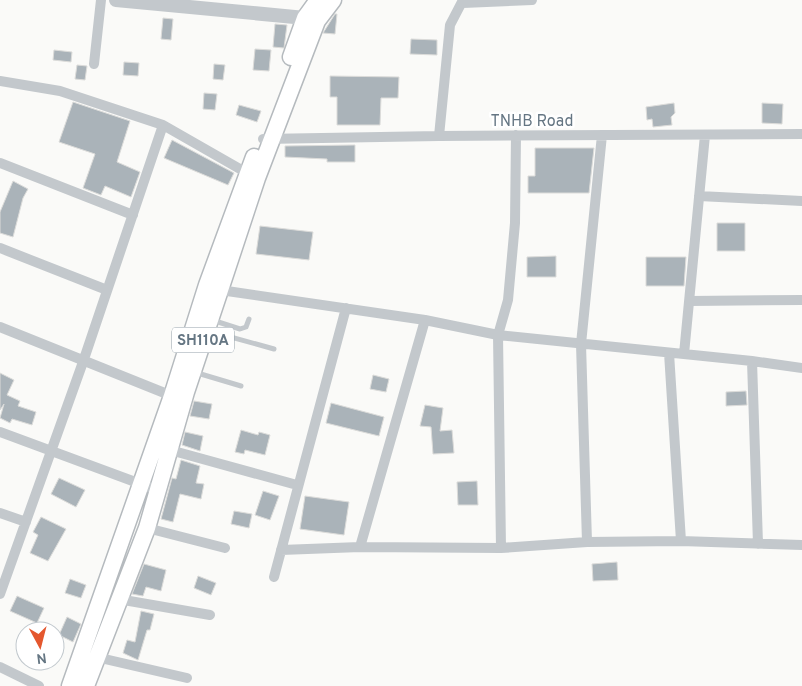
<svg xmlns="http://www.w3.org/2000/svg" width="802" height="686" font-family="Overpass,sans-serif">
  <style>
    .building { fill: #aab3b9; stroke: #dcdcda }
    .lines { fill: none; stroke-linecap: round; stroke-linejoin: round }
    .primary-casing { stroke: #b5babe; stroke-width: 19 }
    .service { stroke: #c3c8cc; stroke-width: 5 }
    .minor { stroke: #c3c8cc; stroke-width: 10 }
    .tertiary { stroke: #c3c8cc; stroke-width: 14 }
    .primary { stroke: #fff; stroke-width: 16 }
    .labels { text-anchor: middle; stroke-width: 5; stroke-linejoin: round; paint-order: stroke }
    .shield { fill: #fff; stroke: #939fa8; stroke-width: 1 }
    .shield-label { font-size: 15px; font-weight: bold; fill: #657683 }
    .street-label { font-size: 16px; fill: #657683; stroke: #fff }
  </style>
  <rect width="100%" height="100%" fill="#fafaf8"/>
  <!-- building -->
  <path class="building" d="M335,14H337L335,34L323,33Z
    M163,18L173,19L171,40L161,39Z
    M275,24L287,25L284,48L273,47Z
    M411,39L437,40V55L410,54Z
    M255,49L271,50L269,71L253,70Z
    M54,50L72,52L71,62L53,60Z
    M124,62L139,63L138,76L123,75Z
    M214,64L225,65L223,80L213,79Z
    M77,65L87,66L85,80L75,79Z
    M330,76L399,77L398,98H381L380,125H337V97H330Z
    M204,93L217,94L215,110L203,109Z
    M73,102L130,121L117,162L140,172L131,197L105,186L101,195L83,188L95,154L59,142Z
    M674,103L675,113L671,117L672,125L653,127L652,119L647,120L646,107Z
    M762,103L783,104L782,124L762,123Z
    M239,105L261,111L257,122L236,115Z
    M172,140L234,173L228,185L164,158Z
    M355,145V162H327V159L285,157V146Z
    M535,148H594L589,193H528V176H535Z
    M13,181L28,189L23,198L13,237L0,233V212Z
    M717,223H745V251H717Z
    M260,226L313,232L309,260L256,254Z
    M556,256V277H527V257Z
    M646,257H686L684,286H646Z
    M0,373L14,380L7,395L20,401L18,406L36,412L32,425L12,419L10,423L0,418L4,404L0,410Z
    M373,375L389,379L386,392L370,389Z
    M746,391L747,405L726,406V392Z
    M194,401L212,404L209,419L190,416Z
    M331,403L384,417L379,436L326,423Z
    M425,405L443,408L440,431L452,430L454,453L433,454L431,427L420,426Z
    M241,430L258,435L259,432L270,435L265,455L245,450L244,454L235,452Z
    M185,432L203,436L200,451L182,445Z
    M181,460L200,466L196,483L204,484L201,499L180,494L173,522L161,519L172,478L176,479Z
    M59,478L85,490L76,507L51,494Z
    M477,481L478,505H458L457,482Z
    M263,491L279,496L270,520L255,515Z
    M305,496L349,502L344,535L300,529Z
    M234,511L252,514L249,528L231,524Z
    M41,517L66,529L48,561L30,553L38,535L33,532Z
    M617,562L618,580L593,581L592,564Z
    M144,564L166,570L161,591L146,587L143,596L132,594Z
    M198,576L216,583L211,595L194,588Z
    M70,579L86,585L81,598L65,593Z
    M17,596L44,608L37,623L10,611Z
    M141,611L154,614L150,630H147L138,660L123,653L127,640L135,642Z
    M67,617L81,624L73,642L59,635Z"/>
  <g class="lines">
    <!-- primary casing -->
    <g class="primary-casing">
      <path id="primary" d="M291,57L305,18L318,0
        M70,686L172,396L207,285L254,157
        M86,686L147,528L186,392L220,290L257,178L317,21L333,0"/>
    </g>
    <!-- service -->
    <path class="service" d="M212,320L240,329L246,327L249,319
      M209,331L274,349
      M194,372L241,386"/>
    <!-- minor -->
    <path class="minor" d="M463,3L532,0
      M94,64L101,0
      M0,81L60,91L163,125L247,173
      M439,136L450,25L463,0
      M263,139L439,136L802,134
      M0,163L133,215
      M699,196L802,201
      M0,248L107,290
      M220,290L425,320L498,335L752,361L802,368
      M690,301L802,300
      M0,327L172,396
      M669,353L681,541
      M684,354L705,135
      M752,361L758,544
      M0,432L157,490
      M170,450L297,485
      M0,513L26,522
      M147,528L225,548
      M587,542L581,344L602,135
      M360,547L425,320
      M501,548L498,335L508,300L515,223L516,135
      M281,550L360,547L501,548L587,542L681,541L802,545
      M274,577L346,308
      M0,594L83,362L163,125
      M118,599L210,615
      M96,657L187,678
      M0,667L39,686"/>
    <!-- tertiary -->
    <path class="tertiary" d="M116,0L305,18"/>
    <!-- primary -->
    <use href="#primary" class="primary"/>
  </g>
  <g class="labels">
    <!-- shield labels -->
    <rect class="shield" x="172" y="327.5" width="62" height="25" rx="4"/>
    <g class="shield-label">
      <text x="203" y="345">SH110A</text>
    </g>
    <!-- street labels -->
    <g class="street-label">
      <text x="532" y="126">TNHB Road</text>
    </g>
  </g>
  <!-- north arrow -->
  <g transform="translate(40 646) rotate(173)"><circle r="24" fill="#ffffff" stroke="#c1c8cd"/>
  <path d="M0-4L9 19L0 12L-9 19Z" fill="#e4572e"/>
  <text y="-8" font-size="14" font-weight="bold" text-anchor="middle" fill="#657683">N</text>
  </g>
</svg>
